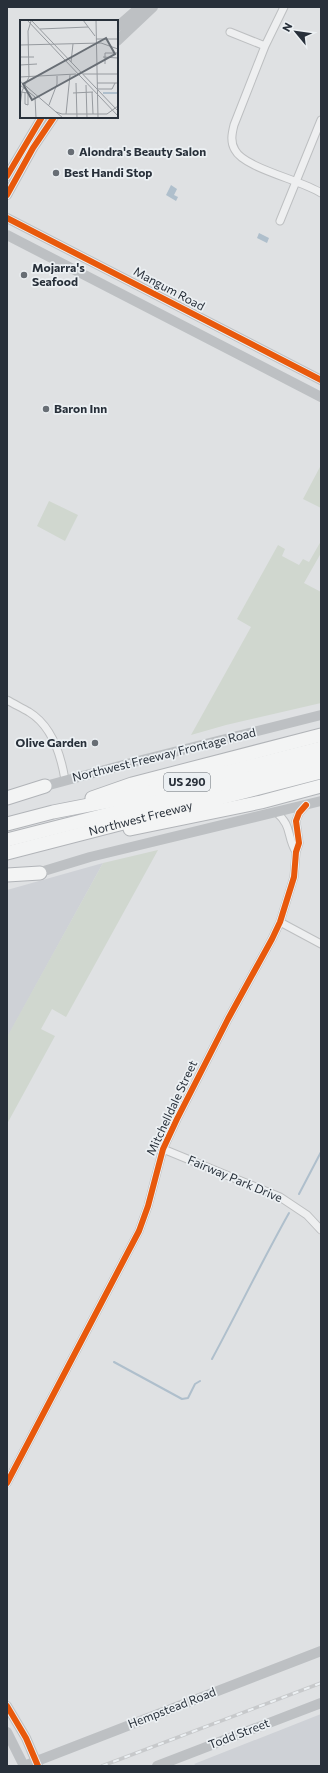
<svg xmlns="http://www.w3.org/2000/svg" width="328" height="1773" font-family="Commissioner,sans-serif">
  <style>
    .built { fill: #ced1d6 }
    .green { fill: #d0d7cf }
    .water { fill: #afbfcc }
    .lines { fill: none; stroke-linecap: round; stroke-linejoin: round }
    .stream { stroke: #afbfcc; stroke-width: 2 }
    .street-casing { stroke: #bdbfc1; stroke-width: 9 }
    .highway-casing { stroke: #b1b4b8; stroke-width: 15 }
    .street { stroke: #eeeff0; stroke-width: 7 }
    .secondary { stroke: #bdc0c3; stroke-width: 10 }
    .highway { stroke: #f3f4f4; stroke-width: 13 }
    .rail-casing { stroke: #c7c9cb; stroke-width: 3.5 }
    .rail { stroke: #ecf0f3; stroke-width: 2; stroke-dasharray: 6; stroke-linecap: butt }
    .cycleway-casing { stroke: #ecf0f3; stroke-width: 8 }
    .cycleway { stroke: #e8590c; stroke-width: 6 }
    .poi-dot { fill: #686e75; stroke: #ecf0f3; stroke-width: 1.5 }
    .labels { text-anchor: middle; stroke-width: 3.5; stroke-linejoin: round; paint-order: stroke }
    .shield { fill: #ecf0f3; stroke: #636a72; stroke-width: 1 }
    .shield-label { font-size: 11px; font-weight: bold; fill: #28303a }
    .poi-label { font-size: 12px; font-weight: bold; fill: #28303a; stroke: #ecf0f3; text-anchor: start }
    .street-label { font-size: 12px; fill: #28303a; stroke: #ecf0f3 }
    .inset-river { fill: none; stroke: #afbfcc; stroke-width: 2 }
    .inset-road { fill: none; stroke: #969a9f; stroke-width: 1 }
    .view { fill: #686e75; fill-opacity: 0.15; stroke: #686e75; stroke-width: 2 }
    .inset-edge { fill: none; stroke: #28303a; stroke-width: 2 }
  </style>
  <rect width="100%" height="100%" fill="#dfe1e3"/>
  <!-- built -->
  <path class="built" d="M103,863L7,1038V890Z
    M321,1714V1766H197L194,1764Z"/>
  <!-- green -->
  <path class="green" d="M321,465V508L303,499Z
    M49,501L78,515L65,541L37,526Z
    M321,541V553L304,583L321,592V703L226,725L191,735L251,627L237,619L278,545L285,549L282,556L299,565L303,559L309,562Z
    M158,850L66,1017L52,1009L41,1029L55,1036L7,1124V1037L103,863Z"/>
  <!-- water -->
  <path class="water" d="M171,185L177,189L174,195L178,197L176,201L166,195Z
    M259,233L269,238L267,243L257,238Z"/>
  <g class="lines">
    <!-- stream -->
    <path class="stream" d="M299,1194L321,1152
      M212,1359C238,1311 262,1261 289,1213
      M114,1362L182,1399L188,1398L195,1384L200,1381"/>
    <!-- street casing -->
    <g class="street-casing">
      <path id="street" d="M284,7L265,46L234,125C232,133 230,142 235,150C244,168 301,180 321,193
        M230,32L265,46
        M280,221L321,120
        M7,700C14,704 22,708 29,712C52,726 61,755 65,780
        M276,812C293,827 286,835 296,852
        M280,922L321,944
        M163,1149L280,1197L307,1215L321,1230
        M7,1483L139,1231L148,1206L163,1149L177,1119L228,1019L272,939L280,922L294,877L296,852L299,843L296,821L299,813L306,805"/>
    </g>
    <!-- highway casing -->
    <g class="highway-casing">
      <g id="highway">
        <path d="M7,798L45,786"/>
        <path d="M92,798L132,784L321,735"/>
        <path d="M7,824L53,812L125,798L321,748"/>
        <path d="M130,829L261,802L321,786"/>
        <path d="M7,840L321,760"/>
        <path id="s1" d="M7,853L321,772"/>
        <path d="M7,875L40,873"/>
      </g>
    </g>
    <!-- street -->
    <use href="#street" class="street"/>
    <!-- secondary -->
    <path class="secondary" d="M117,27L140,7
      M117,41L153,7
      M7,176L42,117
      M7,195L33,148L54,117
      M7,218L321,380
      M7,235L321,397
      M38,788L142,760L321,715
      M34,874L90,857L321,801
      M7,1706L26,1738L38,1766
      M7,1732L24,1766
      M24,1766L321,1651
      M157,1766L321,1703"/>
    <!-- highway -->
    <use href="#highway" class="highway"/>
    <!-- rail casing -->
    <g class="rail-casing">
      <path id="rail" d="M102,1766L321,1683"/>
    </g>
    <!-- rail -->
    <use href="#rail" class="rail"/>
    <!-- cycleway casing -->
    <g class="cycleway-casing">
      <path id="cycleway" d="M7,176L42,117
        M7,195L33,148L54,117
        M7,218L321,380
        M7,1483L139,1231L148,1206L163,1149L177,1119L228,1019L272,939L280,922L294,877L296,852L299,843L296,821L299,813L306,805
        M7,1706L26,1738L38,1766"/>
    </g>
    <!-- cycleway -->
    <use href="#cycleway" class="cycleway"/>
  </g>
  <!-- markers -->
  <g class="poi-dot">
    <circle cx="71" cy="152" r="4"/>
    <circle cx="56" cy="173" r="4"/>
    <circle cx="24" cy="275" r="4"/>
    <circle cx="46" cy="409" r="4"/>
    <circle cx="95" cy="743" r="4"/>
  </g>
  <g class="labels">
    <!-- shield labels -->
    <rect class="shield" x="164" y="773" width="46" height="18" rx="3"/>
    <g class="shield-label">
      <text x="187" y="786">US 290</text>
    </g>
    <!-- poi labels -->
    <g class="poi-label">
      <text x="79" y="156">Alondra's Beauty Salon</text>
      <text x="64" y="177">Best Handi Stop</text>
      <text x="32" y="272">Mojarra's<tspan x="32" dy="14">Seafood</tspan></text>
      <text x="54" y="413">Baron Inn</text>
      <text x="87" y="747" text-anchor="end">Olive Garden</text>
    </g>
    <!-- street labels -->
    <g class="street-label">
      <text transform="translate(169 289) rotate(28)" y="4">Mangum Road</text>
      <text transform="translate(164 755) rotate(-14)" y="4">Northwest Freeway Frontage Road</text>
      <text dy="4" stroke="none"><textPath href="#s1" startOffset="138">Northwest Freeway</textPath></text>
      <text transform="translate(172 1108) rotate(-65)" y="4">Mitchelldale Street</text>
      <text transform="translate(235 1179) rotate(23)" y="4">Fairway Park Drive</text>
      <text transform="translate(172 1708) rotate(-21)" y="4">Hempstead Road</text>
      <text transform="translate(239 1734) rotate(-21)" y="4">Todd Street</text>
    </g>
  </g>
  <!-- overview -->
  <g transform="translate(20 20)">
    <rect width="98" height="98" fill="#dfe1e3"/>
    <path class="inset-river" d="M83,73H98"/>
    <path class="inset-road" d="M7,0L98,96M11,0L98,91M63,0L75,16M76,0L78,98M20,9L68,7M76,19H98M0,25L81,23L98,29M0,37H14M83,37L98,38M51,42L53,24M85,44V33H98M0,45L17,44M63,54H98M0,57L56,54M0,61L43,98M56,63L57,98M77,63H98M0,65L15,77L16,98M66,65L67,98M78,69H92L95,63M1,72L8,73V85L5,84V73M72,72L73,94M53,73L73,72M29,85L37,64V56M0,86L2,71L9,57L8,11L11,1M36,92L42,94H87L98,86M46,94L50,55"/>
    <path class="view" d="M86,18L95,34L12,80L3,64Z"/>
    <rect width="98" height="98" class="inset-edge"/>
  </g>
  <!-- border -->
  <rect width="328" height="1773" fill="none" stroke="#28303a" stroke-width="16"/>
  <!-- north arrow -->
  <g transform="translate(296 32) rotate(299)" stroke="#ecf0f3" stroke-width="3" paint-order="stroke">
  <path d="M0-3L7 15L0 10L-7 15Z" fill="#28303a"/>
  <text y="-6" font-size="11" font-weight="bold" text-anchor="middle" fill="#28303a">N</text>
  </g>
</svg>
